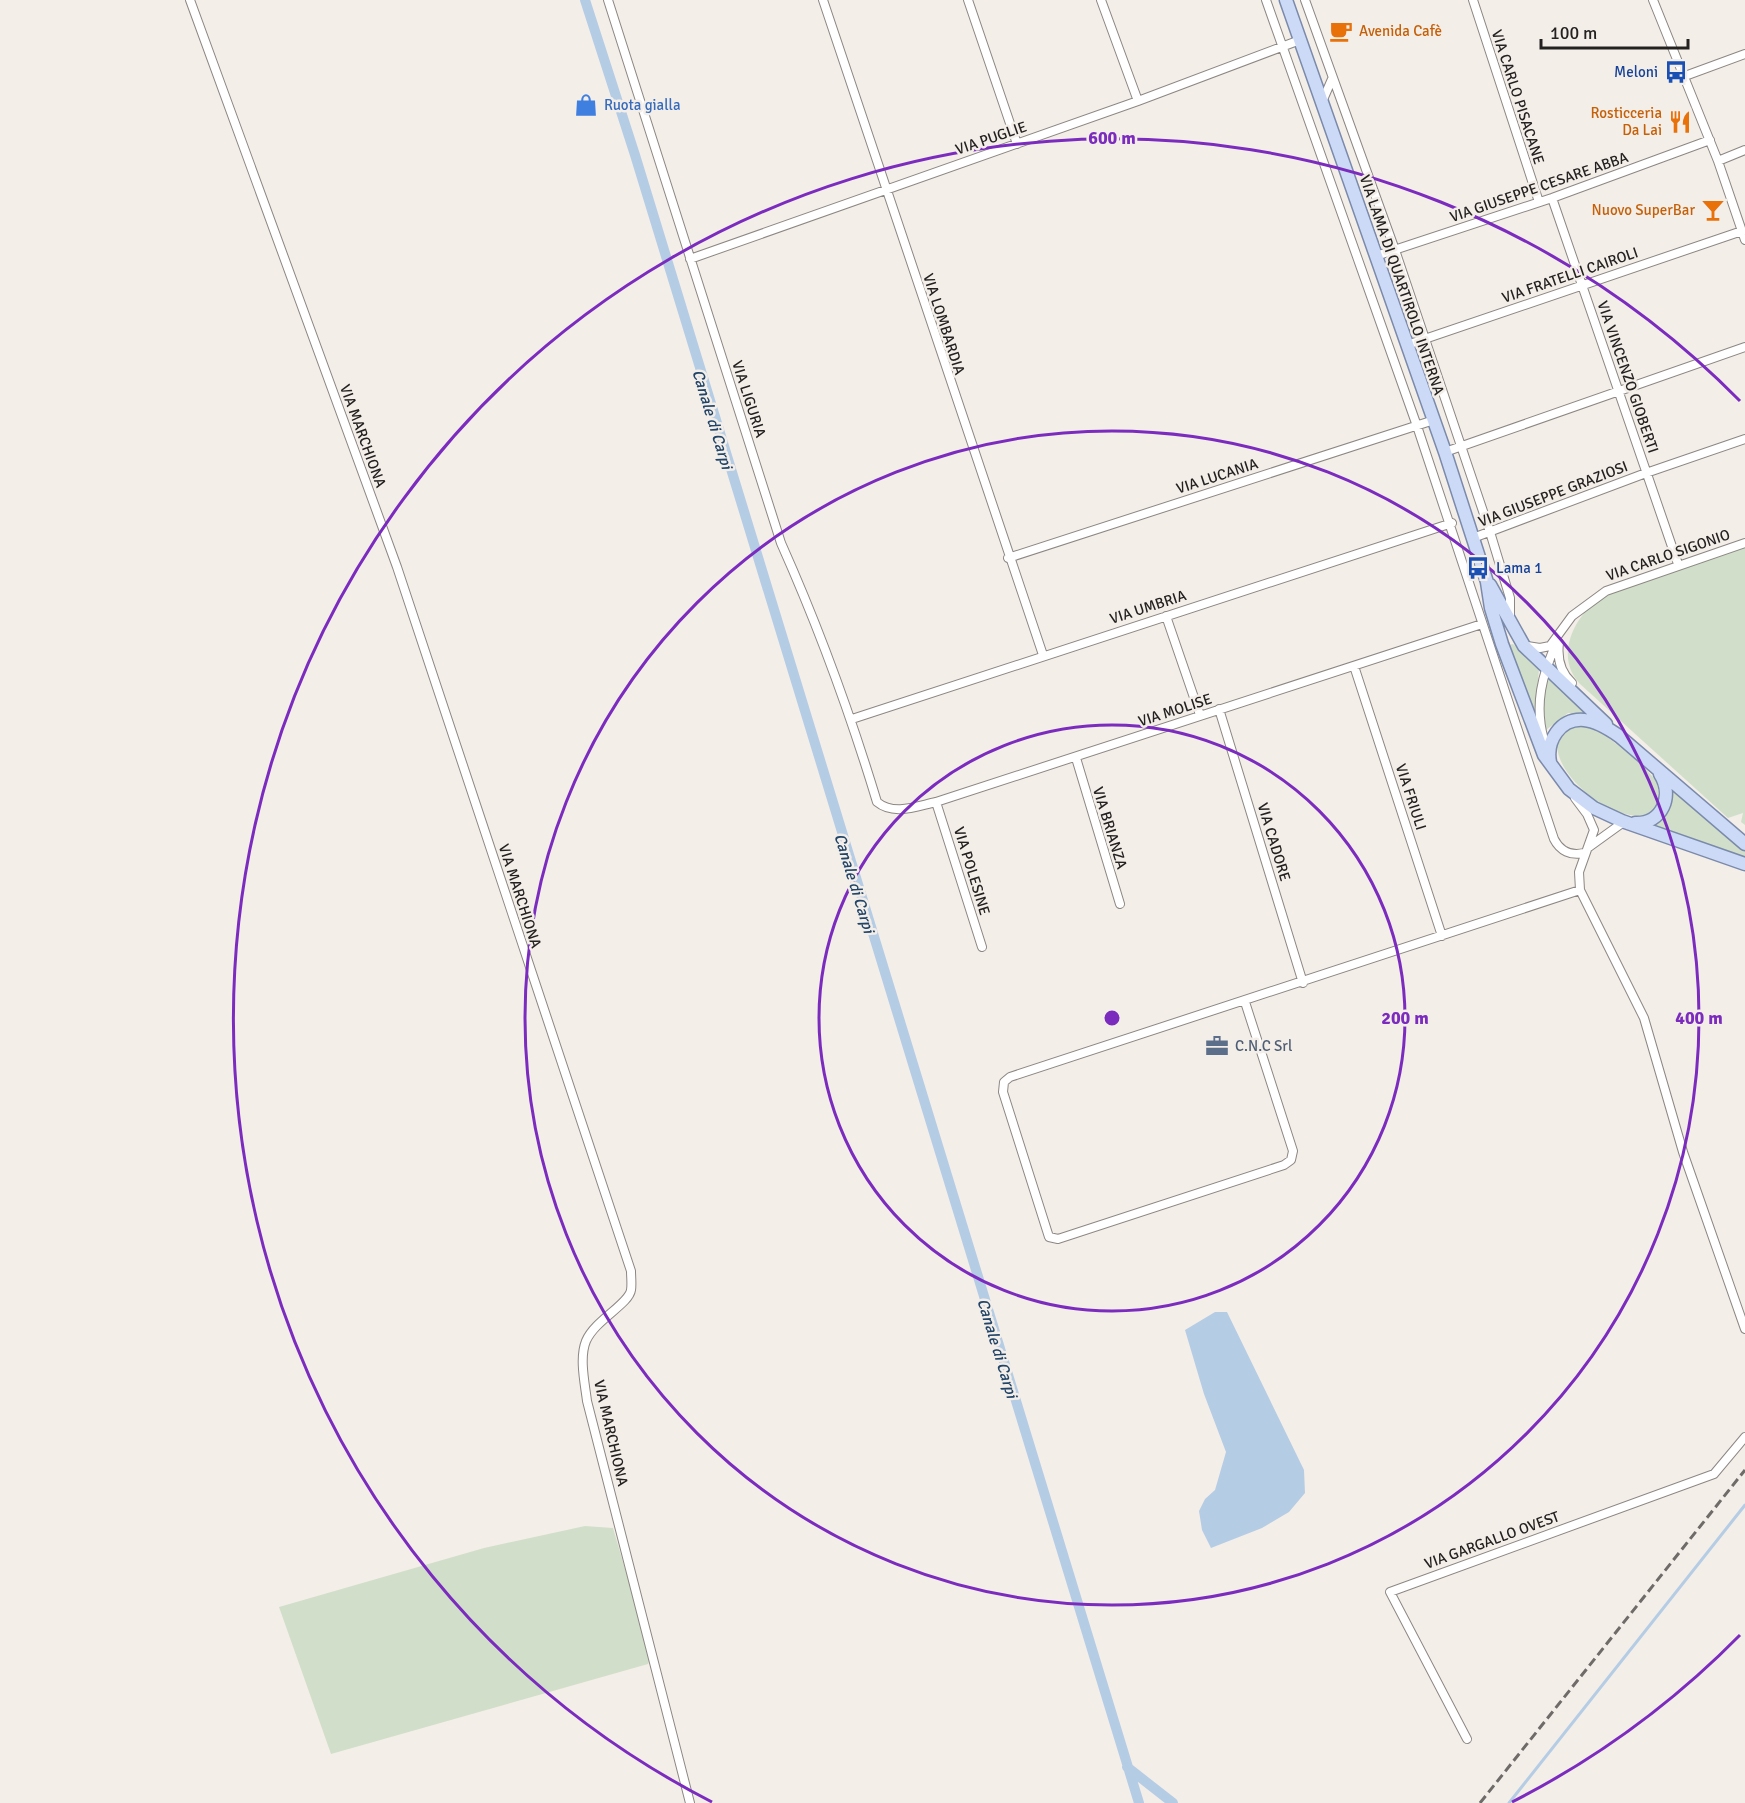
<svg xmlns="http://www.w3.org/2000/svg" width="1745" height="1803" font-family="Signika,sans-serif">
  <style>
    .green { fill: #d1dfca }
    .water { fill: #b5cce5 }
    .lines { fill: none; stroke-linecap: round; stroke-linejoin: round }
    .stream { stroke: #b5cce5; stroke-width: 3 }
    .canal { stroke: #b5cce5; stroke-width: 10 }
    .minor-casing { stroke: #8c8783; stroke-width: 10 }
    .primary-casing { stroke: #7b8aaa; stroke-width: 15 }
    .minor { stroke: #fff; stroke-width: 8 }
    .primary { stroke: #ccdaf8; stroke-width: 12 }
    .rail { stroke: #6e6b69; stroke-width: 3; stroke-dasharray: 9 4.5; stroke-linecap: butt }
    .ring { fill: none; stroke: #7b2cbf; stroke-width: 3 }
    .labels { text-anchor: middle; stroke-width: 5; stroke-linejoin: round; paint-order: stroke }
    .food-label { font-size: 15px; fill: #c56008; stroke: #f4eee9; text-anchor: end }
    .transit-label { font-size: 15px; fill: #164399; stroke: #f4eee9; text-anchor: end }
    .street-label { font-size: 15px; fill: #242221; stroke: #f4eee9 }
    .shop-label { font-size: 15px; fill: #366cbe; stroke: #f4eee9; text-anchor: start }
    .service-label { font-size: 15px; fill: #4e5e75; stroke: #f4eee9; text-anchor: start }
    .water-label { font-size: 16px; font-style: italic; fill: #214568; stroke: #f4eee9 }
    .centre { fill: #7b2cbf; stroke: #f4eee9; stroke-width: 3 }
    .ring-label { font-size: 18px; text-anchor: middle; font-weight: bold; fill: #7b2cbf; stroke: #f4eee9; stroke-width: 5; stroke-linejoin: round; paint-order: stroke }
  </style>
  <rect width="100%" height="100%" fill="#f4eee9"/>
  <!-- green -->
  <path class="green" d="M1745,547V825L1741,822L1743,813L1728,818L1580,684C1553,656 1575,613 1605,595C1617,588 1634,585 1648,580C1681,569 1713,558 1745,547Z
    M1513,644L1539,669L1535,714H1532L1509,645Z
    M1546,676L1587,711L1586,714L1568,713L1546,730L1543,704Z
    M1577,726H1593L1600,731C1617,745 1637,759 1652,776C1658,783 1659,788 1658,797C1654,845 1558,791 1557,745L1567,730Z
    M1671,788L1745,849V860L1654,826L1669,809Z
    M585,1526L613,1528L651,1657L648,1664L331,1754L279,1607L484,1548Z"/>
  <!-- water -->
  <path class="water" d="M1215,1312H1227L1304,1470L1305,1493L1289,1512L1262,1528L1211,1548L1202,1530L1199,1511L1205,1499L1215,1490L1226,1452L1204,1394L1185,1330Z"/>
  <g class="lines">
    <!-- stream -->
    <path class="stream" d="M1509,1803L1745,1505"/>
    <!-- canal -->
    <path class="canal" d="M585,0L635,155L1139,1803
      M1127,1767L1173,1803"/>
    <!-- minor casing -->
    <g class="minor-casing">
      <path id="minor" d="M190,0L397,567L631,1271C631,1277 632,1284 631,1290C629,1304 595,1320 586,1341C579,1358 585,1384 587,1401L690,1803
        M608,0L781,543C819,628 850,713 877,802C894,816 917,806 936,802L1482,624
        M823,0L1043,655
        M968,0L1017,144
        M1101,0L1138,101
        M1266,0L1417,426L1554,839C1560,851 1571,856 1584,853
        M1305,0L1395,250L1490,532L1510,598V617
        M1473,0L1539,202
        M1653,0L1718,161L1745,240
        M1685,76L1745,54
        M1322,102L1332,79
        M1718,161L1745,150
        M1552,198L1678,564
        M1376,256L1552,198L1710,140
        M690,259L1138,101L1300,40
        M1407,345L1742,231
        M1445,452L1745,347
        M1473,538L1646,473L1745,439
        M1008,558L1434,420
        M1166,616L1200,715
        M1559,643C1557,659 1560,672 1572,683
        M1527,646L1540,648L1550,646L1572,616L1606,591L1745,543
        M1354,666L1442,936
        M1219,709L1303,983
        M852,719L1452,523
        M1544,740C1534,705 1542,674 1557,642
        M1076,758L1120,904
        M1575,798L1587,814L1594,830L1579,872L1580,890L1644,1018L1683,1152L1745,1329
        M936,802L982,947
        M1589,847L1625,821
        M1245,1002L1293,1151L1291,1160L1284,1165L1058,1239L1049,1237L1003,1092L1004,1082L1010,1077L1580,890
        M1467,1739L1390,1592L1714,1474L1745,1437"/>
    </g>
    <!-- primary casing -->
    <g class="primary-casing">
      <path id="primary" d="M1286,0L1445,452L1487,582L1491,608L1502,644L1544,755L1569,789L1594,808L1622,821L1745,864
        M1490,585L1524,646L1606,724
        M1550,762C1546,741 1560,718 1584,720C1597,721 1609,729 1619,736L1745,844
        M1635,823C1662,824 1674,796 1660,774"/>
    </g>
    <!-- minor -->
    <use href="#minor" class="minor"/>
    <!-- primary -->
    <use href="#primary" class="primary"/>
    <!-- rail -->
    <path class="rail" d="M1480,1803L1745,1470"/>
  </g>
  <!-- distance rings -->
  <g class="ring">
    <circle cx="1112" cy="1018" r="293"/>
    <circle cx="1112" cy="1018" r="587"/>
    <path d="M1740 1635A880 880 0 0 1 1512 1802M712 1802A880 880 0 1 1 1740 401"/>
  </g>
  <!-- icons -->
  <defs>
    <g id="cafe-bare" transform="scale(1.8)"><path d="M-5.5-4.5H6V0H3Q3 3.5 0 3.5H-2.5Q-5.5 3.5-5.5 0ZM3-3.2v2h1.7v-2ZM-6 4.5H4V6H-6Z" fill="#e8710a" stroke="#f4eee9" stroke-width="2.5" paint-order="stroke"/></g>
    <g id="bus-bare" transform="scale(1.8)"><path d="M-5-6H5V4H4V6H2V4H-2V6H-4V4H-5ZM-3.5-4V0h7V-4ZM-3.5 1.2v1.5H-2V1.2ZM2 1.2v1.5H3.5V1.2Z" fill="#1a4fb4" stroke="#f4eee9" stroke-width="2.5" paint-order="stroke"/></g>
    <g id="shop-bare" transform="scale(1.8)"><path d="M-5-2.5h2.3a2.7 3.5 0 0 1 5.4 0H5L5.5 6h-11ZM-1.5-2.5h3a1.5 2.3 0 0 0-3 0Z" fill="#3f7fe0" stroke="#f4eee9" stroke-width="2.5" paint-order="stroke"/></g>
    <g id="restaurant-bare" transform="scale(1.8)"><path d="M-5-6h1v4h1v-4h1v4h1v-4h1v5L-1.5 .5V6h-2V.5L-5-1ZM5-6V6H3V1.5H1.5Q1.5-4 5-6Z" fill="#e8710a" stroke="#f4eee9" stroke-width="2.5" paint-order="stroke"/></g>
    <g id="bar-bare" transform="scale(1.8)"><path d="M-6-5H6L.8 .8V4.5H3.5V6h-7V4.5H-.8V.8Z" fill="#e8710a" stroke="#f4eee9" stroke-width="2.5" paint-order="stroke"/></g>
    <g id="office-bare" transform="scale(1.8)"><path d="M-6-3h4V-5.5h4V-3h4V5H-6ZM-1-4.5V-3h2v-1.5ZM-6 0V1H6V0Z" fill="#5c6f8a" stroke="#f4eee9" stroke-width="2.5" paint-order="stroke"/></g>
  </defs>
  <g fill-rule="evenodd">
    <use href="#cafe-bare" x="1341" y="31"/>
    <use href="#bus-bare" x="1676" y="72"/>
    <use href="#shop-bare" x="586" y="105"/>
    <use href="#restaurant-bare" x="1680" y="122"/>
    <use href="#bar-bare" x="1713" y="210"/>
    <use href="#bus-bare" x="1478" y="568"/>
    <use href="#office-bare" x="1217" y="1046"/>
  </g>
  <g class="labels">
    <!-- food labels -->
    <g class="food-label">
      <text x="1359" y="36" text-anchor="start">Avenida Cafè</text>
      <text x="1662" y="118">Rosticceria<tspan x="1662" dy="17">Da Lai</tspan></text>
      <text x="1695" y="215">Nuovo SuperBar</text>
    </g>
    <!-- transit labels -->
    <g class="transit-label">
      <text x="1658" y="77">Meloni</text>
      <text x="1496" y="573" text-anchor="start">Lama 1</text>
    </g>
    <!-- street labels -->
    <g class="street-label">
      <text transform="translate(1518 97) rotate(72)" y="5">VIA CARLO PISACANE</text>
      <text transform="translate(991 138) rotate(-19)" y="5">VIA PUGLIE</text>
      <text transform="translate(1539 187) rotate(-19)" y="5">VIA GIUSEPPE CESARE ABBA</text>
      <text transform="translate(1570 275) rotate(-19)" y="5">VIA FRATELLI CAIROLI</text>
      <text transform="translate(1402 285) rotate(71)" y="5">VIA LAMA DI QUARTIROLO INTERNA</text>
      <text transform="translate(944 324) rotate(72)" y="5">VIA LOMBARDIA</text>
      <text transform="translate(1628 377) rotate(71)" y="5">VIA VINCENZO GIOBERTI</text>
      <text transform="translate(749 399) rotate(72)" y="5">VIA LIGURIA</text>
      <text transform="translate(363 436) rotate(70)" y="5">VIA MARCHIONA</text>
      <text transform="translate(1217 476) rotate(-18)" y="5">VIA LUCANIA</text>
      <text transform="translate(1553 494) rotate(-21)" y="5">VIA GIUSEPPE GRAZIOSI</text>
      <text transform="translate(1668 555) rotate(-19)" y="5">VIA CARLO SIGONIO</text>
      <text transform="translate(1148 607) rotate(-18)" y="5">VIA UMBRIA</text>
      <text transform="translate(1175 710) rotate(-18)" y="5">VIA MOLISE</text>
      <text transform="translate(1411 797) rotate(72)" y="5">VIA FRIULI</text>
      <text transform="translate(1110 828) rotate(73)" y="5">VIA BRIANZA</text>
      <text transform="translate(1274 842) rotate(73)" y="5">VIA CADORE</text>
      <text transform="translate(972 871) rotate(73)" y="5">VIA POLESINE</text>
      <text transform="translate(520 896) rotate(72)" y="5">VIA MARCHIONA</text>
      <text transform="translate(611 1433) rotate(77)" y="5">VIA MARCHIONA</text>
      <text transform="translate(1492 1540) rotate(-20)" y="5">VIA GARGALLO OVEST</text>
    </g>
    <!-- shop labels -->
    <g class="shop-label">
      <text x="604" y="110">Ruota gialla</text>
    </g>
    <!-- service labels -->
    <g class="service-label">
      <text x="1235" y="1051">C.N.C Srl</text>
    </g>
    <!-- water labels -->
    <g class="water-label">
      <text transform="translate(713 419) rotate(73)" y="6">Canale di Carpi</text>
      <text transform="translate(855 883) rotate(73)" y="6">Canale di Carpi</text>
      <text transform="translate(998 1348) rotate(73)" y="6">Canale di Carpi</text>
    </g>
  </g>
  <circle cx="1112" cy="1018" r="9" class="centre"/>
  <g class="ring-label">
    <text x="1112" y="144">600 m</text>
    <text x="1405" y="1024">200 m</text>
    <text x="1699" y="1024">400 m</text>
  </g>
  <!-- scale -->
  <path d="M1541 39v9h147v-9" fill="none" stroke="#242221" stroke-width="3"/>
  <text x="1550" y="39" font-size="18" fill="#242221" stroke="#f4eee9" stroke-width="4.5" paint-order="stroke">100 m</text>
</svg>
